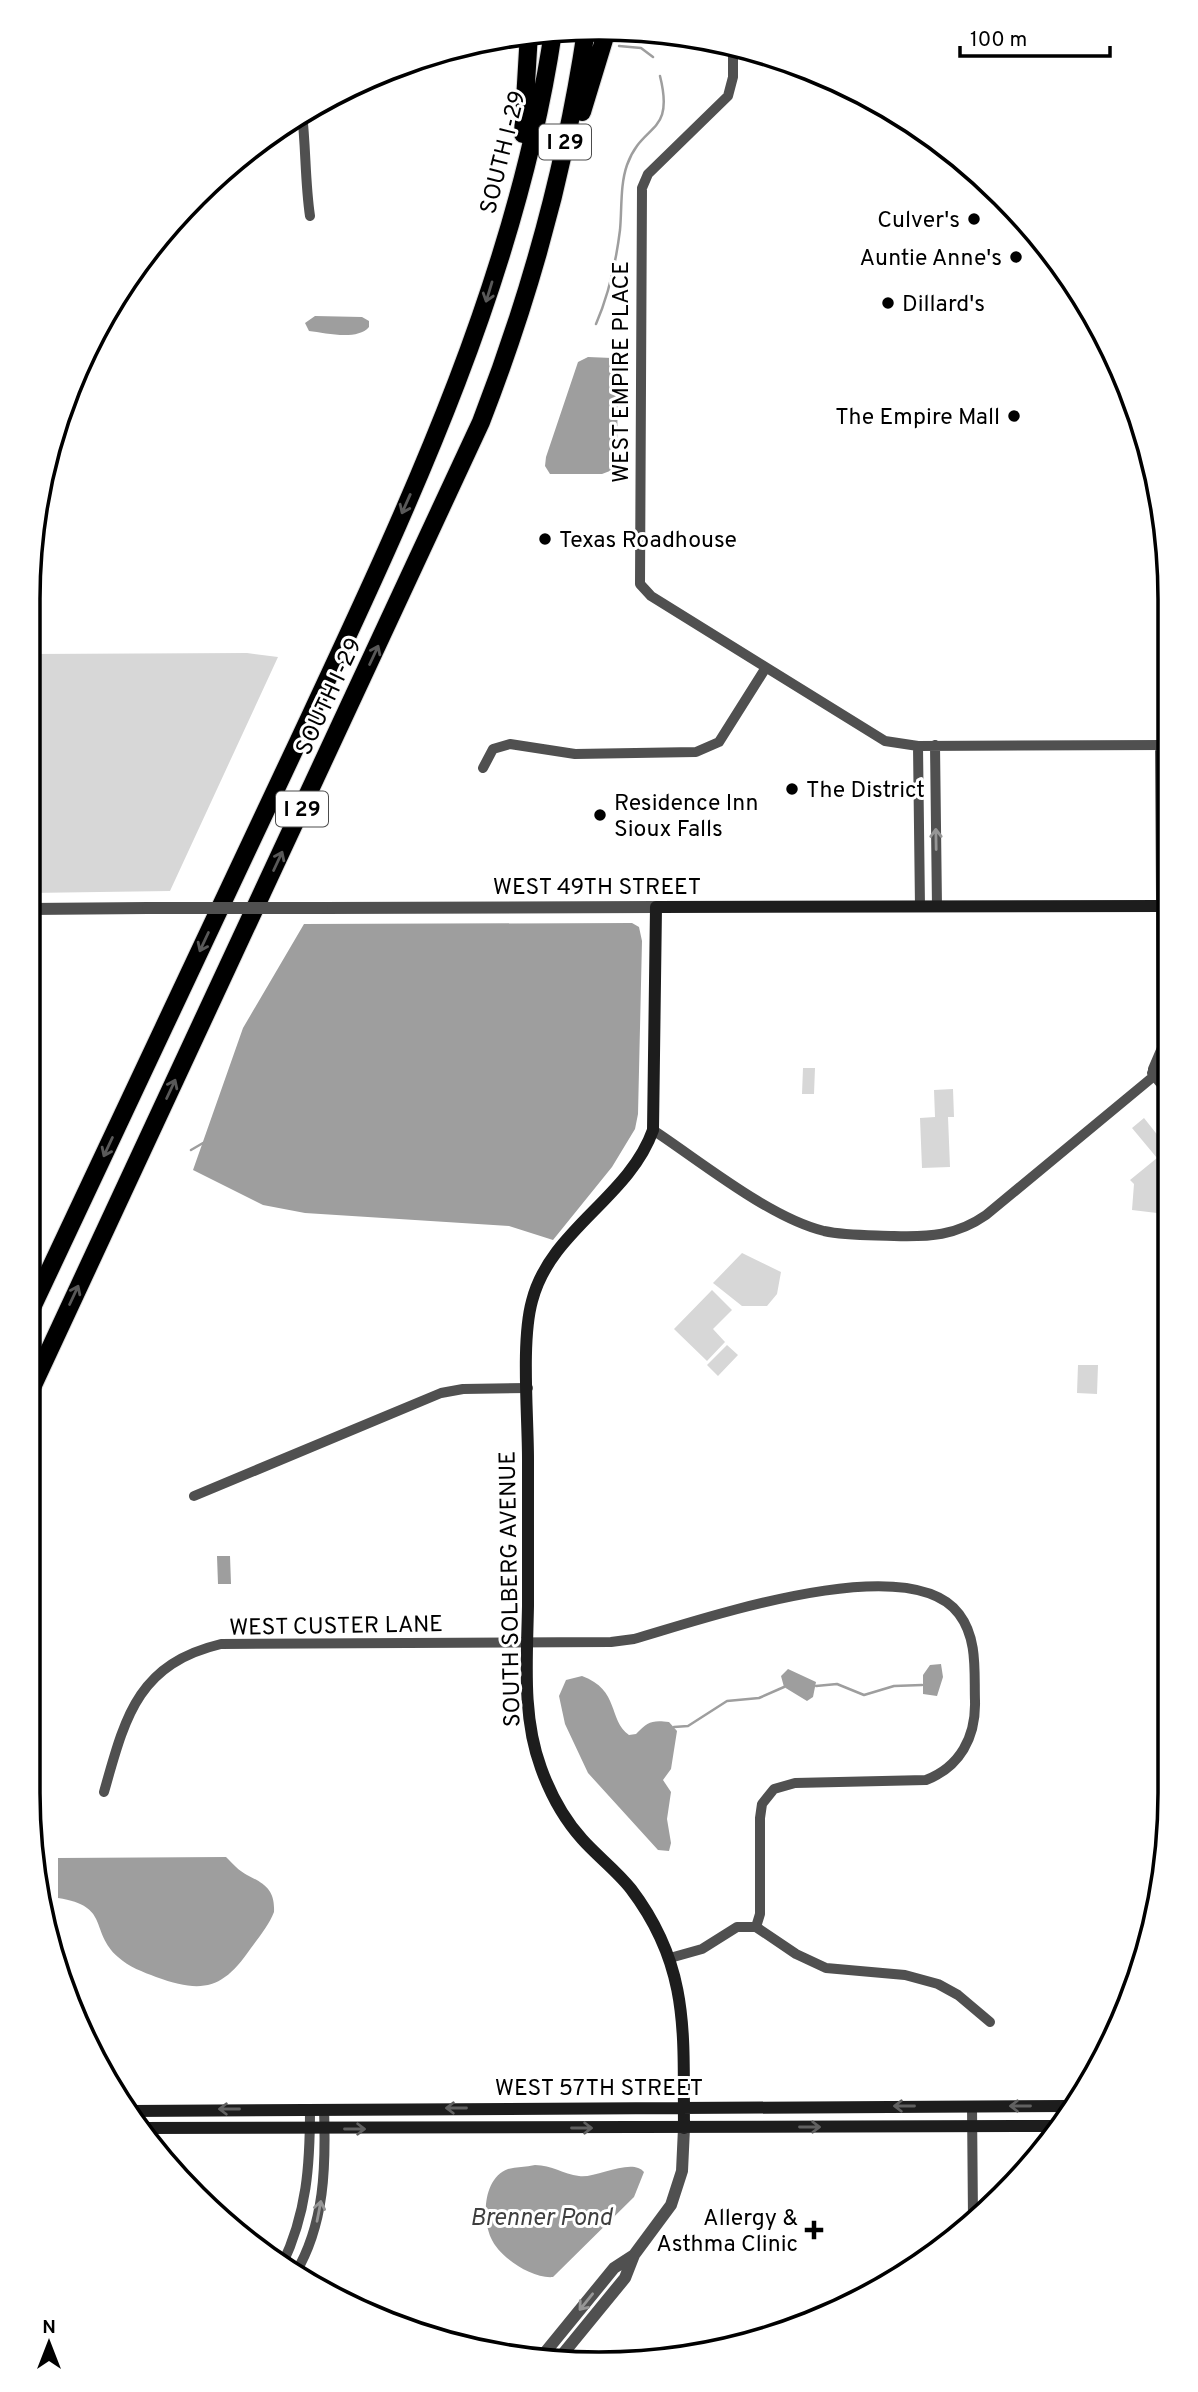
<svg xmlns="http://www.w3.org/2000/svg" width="1198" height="2392" font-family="Overpass,sans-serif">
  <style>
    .green { fill: #d7d7d7 }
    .water { fill: #9e9e9e }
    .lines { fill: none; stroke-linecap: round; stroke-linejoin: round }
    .stream { stroke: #9e9e9e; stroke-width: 2.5 }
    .motorway-casing { stroke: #dbdbdb; stroke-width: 20 }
    .minor { stroke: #505050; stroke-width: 10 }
    .tertiary { stroke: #505050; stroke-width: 12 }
    .secondary { stroke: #1d1d1d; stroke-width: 12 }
    .motorway { stroke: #000; stroke-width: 18 }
    .tertiary-bridge { stroke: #505050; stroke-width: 12 }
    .oneway { stroke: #595959 }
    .oneway2 { stroke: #969696 }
    .oneway3 { stroke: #616161 }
    .poi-dot { fill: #000; stroke: #fff; stroke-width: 2.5 }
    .labels { text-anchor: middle; stroke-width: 6; stroke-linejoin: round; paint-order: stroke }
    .shield { fill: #fff; stroke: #4c4c4c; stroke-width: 2 }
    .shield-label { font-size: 21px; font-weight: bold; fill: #000 }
    .street-label { font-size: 23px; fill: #000; stroke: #fff }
    .poi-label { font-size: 23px; fill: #000; stroke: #fff; text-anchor: end }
    .water-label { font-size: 24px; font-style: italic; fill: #3f3f3f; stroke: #fff }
    .rim { fill: none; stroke: #000; stroke-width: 3.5 }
  </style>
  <rect width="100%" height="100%" fill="#fff"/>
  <!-- green -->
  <path class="green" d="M247,653L278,657L170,891L29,893V654Z
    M803,1068H815L814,1094H802Z
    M953,1089L954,1117H948L950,1167L922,1168L920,1118L935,1117L934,1090Z
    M1144,1118L1167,1147V1204L1157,1213L1132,1210L1134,1184L1130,1180L1157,1158L1132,1128Z
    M742,1253L781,1272L777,1294L767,1306H742L713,1283Z
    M712,1290L732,1310L713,1329L725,1342L707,1361L674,1329Z
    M727,1345L738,1355L718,1376L707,1365Z
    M1078,1365H1098L1097,1394L1077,1393Z"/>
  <!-- water -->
  <path class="water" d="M315,316L362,317L369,321V327C357,341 326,333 309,331L305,323Z
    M588,357L612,358L618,368L617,464L615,469L602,474H550L545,466L546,457L578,362Z
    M632,923L639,927L642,941L638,1114L635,1129L612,1167L553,1240L509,1226L305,1213L263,1205L193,1170L243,1028L304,924Z
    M217,1556H230L231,1584H218Z
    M941,1664L943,1677L937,1696L923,1694V1675L930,1665Z
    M788,1669L816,1682L813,1697L807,1701L784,1687L781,1676Z
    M582,1676C620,1690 608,1720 629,1735L636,1734C648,1722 651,1720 669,1722L677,1731L671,1769L663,1780L671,1792L667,1819L671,1843L669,1851L658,1850L588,1773L565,1724L559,1696L566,1680Z
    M226,1857C232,1863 239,1871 247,1875C265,1884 275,1890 274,1912C269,1925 259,1937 251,1948C223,1989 203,1994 156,1977C143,1972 129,1967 118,1957C89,1931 111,1906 58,1898V1858Z
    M535,2165C552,2165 563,2174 579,2176C595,2179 632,2157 644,2172L634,2197L553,2277C532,2279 499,2257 491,2238C482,2218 483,2178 508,2169C516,2167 526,2167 535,2165Z"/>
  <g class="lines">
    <!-- stream -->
    <path class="stream" d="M619,46L641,48L653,57
      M596,324C609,294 616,262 620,230C622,209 620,185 627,165C642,122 675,136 660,76
      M191,1150L203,1143
      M816,1686L837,1684L864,1695L894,1686L922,1685
      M674,1727L688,1726L727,1701L759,1698L784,1687"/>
    <!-- motorway casing -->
    <g class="motorway-casing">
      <path id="motorway" d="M582,112L607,30
        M523,134L529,33
        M28,1316C118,1124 209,932 299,740C405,513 516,282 553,32
        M28,1396L481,422C530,296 566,165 586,31"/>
    </g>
    <!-- minor -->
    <path class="minor" d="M733,45V77L728,96L648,174L642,188L640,584L651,596L885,741L918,746L1166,745
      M302,113C306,148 305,182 310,216
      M935,745L937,907
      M918,746L920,907
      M483,768L493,749L510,744L575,754L696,752L719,742L765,669
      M1153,1069L1162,1048L1160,745
      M1152,1073L1167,1091
      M653,1130C700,1161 770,1218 824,1231C847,1236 871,1235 894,1236C929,1237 956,1236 986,1215L1154,1076L1167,1060
      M194,1496L441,1393L463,1389L528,1388
      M104,1792C125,1718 137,1664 221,1644L611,1642L634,1639C701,1620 909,1547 959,1614C978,1639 974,1672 975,1701C976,1737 960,1767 926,1780L795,1783L774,1789L762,1804L760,1818V1914L756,1927
      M670,1958L702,1949L737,1927H756L796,1954L826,1968L905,1975L938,1984L958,1995L990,2022
      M972,2106L973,2218
      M282,2265C307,2213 310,2165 310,2109
      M295,2274C325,2224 326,2166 324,2109"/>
    <!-- tertiary -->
    <path class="tertiary" d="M322,908L656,907
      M29,909L148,908
      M543,2355L614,2268L634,2255
      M562,2355L625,2278L634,2255L671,2205L682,2171L684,2128"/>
    <!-- secondary -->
    <path class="secondary" d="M130,2111L1068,2106
      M139,2128L1054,2126
      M684,2128C683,2035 691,1968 631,1889C617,1871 597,1856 582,1839C564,1819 550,1793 541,1768C522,1717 527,1660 528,1606C528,1557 528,1508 528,1459C528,1415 521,1341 532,1301C550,1230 629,1198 653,1130L656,907L1166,906"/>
    <!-- motorway -->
    <use href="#motorway" class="motorway"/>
    <!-- tertiary-bridge -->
    <path class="tertiary-bridge" d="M148,908H322"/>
  </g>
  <!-- one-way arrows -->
  <defs><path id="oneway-shaft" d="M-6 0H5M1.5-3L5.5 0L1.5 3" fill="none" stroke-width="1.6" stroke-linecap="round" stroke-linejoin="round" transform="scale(1.75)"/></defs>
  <g class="oneway">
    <use href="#oneway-shaft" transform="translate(489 292) rotate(107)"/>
    <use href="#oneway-shaft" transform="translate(406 504) rotate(114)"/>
    <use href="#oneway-shaft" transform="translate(374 655) rotate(-65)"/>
    <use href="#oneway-shaft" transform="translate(278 861) rotate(-65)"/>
    <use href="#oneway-shaft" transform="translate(204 942) rotate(115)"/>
    <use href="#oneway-shaft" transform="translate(171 1089) rotate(-65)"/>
    <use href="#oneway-shaft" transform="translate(108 1147) rotate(115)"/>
    <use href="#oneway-shaft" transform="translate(74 1295) rotate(-65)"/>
  </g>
  <g class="oneway2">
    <use href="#oneway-shaft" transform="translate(936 839) rotate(-91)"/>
    <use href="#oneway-shaft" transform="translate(319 2211) rotate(-79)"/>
    <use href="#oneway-shaft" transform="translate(586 2302) rotate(129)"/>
  </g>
  <g class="oneway3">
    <use href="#oneway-shaft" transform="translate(904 2106) rotate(180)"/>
    <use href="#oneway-shaft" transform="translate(1020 2106) rotate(180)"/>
    <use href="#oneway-shaft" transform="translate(456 2108) rotate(180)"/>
    <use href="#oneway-shaft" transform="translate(229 2109) rotate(180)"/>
    <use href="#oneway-shaft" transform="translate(810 2127)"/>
    <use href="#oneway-shaft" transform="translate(582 2128)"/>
    <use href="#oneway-shaft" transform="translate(355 2129)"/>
  </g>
  <!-- markers -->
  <g class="poi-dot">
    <circle cx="974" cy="219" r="7"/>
    <circle cx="1016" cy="257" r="7"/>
    <circle cx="888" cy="303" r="7"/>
    <circle cx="1014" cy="416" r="7"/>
    <circle cx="545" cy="539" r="7"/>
    <circle cx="792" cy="789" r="7"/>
    <circle cx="600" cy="815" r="7"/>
    <path d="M810.5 2219.5h7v7h7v7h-7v7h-7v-7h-7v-7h7z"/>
  </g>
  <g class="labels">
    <!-- shield labels -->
    <g class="shield">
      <rect x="539" y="124.5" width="52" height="35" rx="5"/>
      <rect x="276" y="791.5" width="52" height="35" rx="5"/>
    </g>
    <g class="shield-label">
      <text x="565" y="149">I 29</text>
      <text x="302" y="816">I 29</text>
    </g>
    <!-- street labels -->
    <g class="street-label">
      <text transform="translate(502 152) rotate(-76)" y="8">SOUTH I-29</text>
      <text transform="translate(620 372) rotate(-90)" y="8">WEST EMPIRE PLACE</text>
      <text transform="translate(328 696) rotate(-65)" y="8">SOUTH I-29</text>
      <text x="597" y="894">WEST 49TH STREET</text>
      <text transform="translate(509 1589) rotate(-91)" y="8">SOUTH SOLBERG AVENUE</text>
      <text transform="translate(336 1625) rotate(-1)" y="8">WEST CUSTER LANE</text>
      <text x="599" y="2095">WEST 57TH STREET</text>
    </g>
    <!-- poi labels -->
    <g class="poi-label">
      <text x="960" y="227">Culver's</text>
      <text x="1002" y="265">Auntie Anne's</text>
      <text x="902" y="311" text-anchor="start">Dillard's</text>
      <text x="1000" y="424">The Empire Mall</text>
      <text x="559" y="547" text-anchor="start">Texas Roadhouse</text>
      <text x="806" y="797" text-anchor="start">The District</text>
      <text x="614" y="810" text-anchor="start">Residence Inn<tspan x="614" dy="26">Sioux Falls</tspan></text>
      <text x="798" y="2225">Allergy &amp;<tspan x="798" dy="26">Asthma Clinic</tspan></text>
    </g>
    <!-- water labels -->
    <g class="water-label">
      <text x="541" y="2225">Brenner Pond</text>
    </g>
  </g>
  <!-- crop -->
  <path d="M0 0H1198V2392H0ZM599 40H599A559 559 0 0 1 1158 599V1793A559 559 0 0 1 599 2352H599A559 559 0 0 1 40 1793V599A559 559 0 0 1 599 40Z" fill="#fff" fill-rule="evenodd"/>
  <path class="rim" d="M599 40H599A559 559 0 0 1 1158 599V1793A559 559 0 0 1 599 2352H599A559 559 0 0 1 40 1793V599A559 559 0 0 1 599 40Z"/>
  <!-- north arrow -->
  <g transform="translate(49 2343)" stroke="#ffffff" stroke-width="5" paint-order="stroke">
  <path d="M0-5L12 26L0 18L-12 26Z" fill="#000000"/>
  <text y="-10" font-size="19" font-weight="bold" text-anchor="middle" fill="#000000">N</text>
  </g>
  <!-- scale -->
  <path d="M960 46v10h150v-10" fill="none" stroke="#000000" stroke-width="3.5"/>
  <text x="970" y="46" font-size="21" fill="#000000" stroke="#ffffff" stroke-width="5" paint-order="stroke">100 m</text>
</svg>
